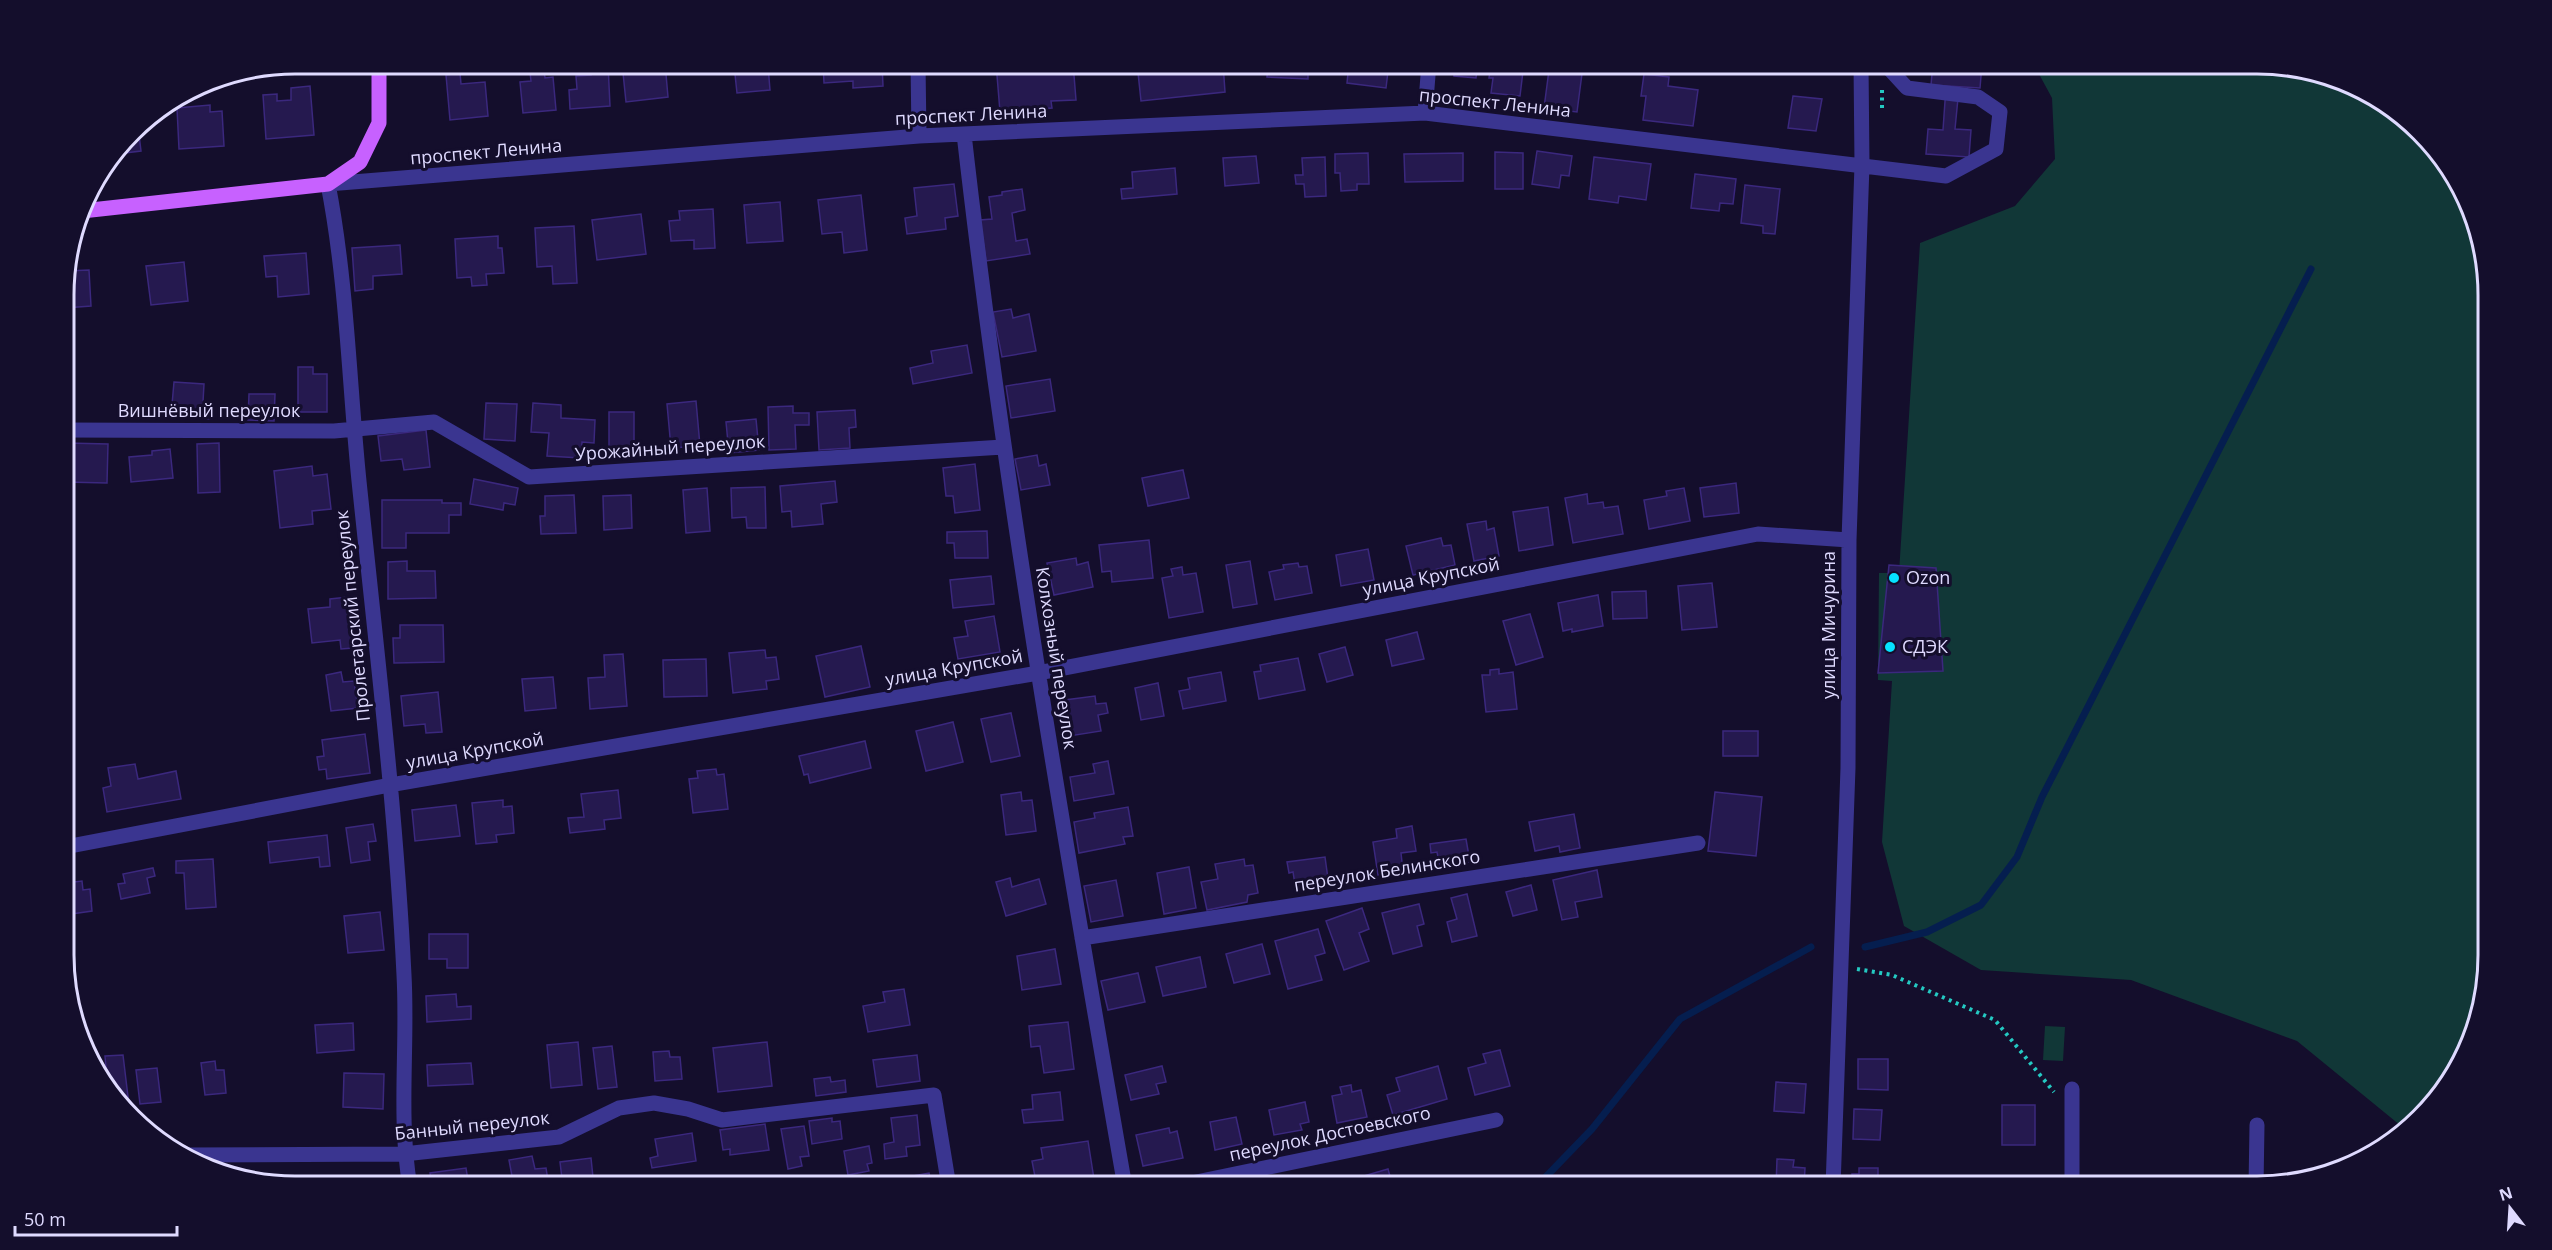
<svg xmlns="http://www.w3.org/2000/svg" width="2552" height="1250" font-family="'Open Sans',sans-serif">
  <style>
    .green { fill: #113737 }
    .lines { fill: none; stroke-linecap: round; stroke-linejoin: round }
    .stream { stroke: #051e4f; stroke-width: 7 }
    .building { fill: #25194f; stroke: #3b287e; stroke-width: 1.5 }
    .path { stroke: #24c9c2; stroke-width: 4; stroke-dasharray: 3 4.5; stroke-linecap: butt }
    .minor { stroke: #3a3590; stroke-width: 15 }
    .major { stroke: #c761ff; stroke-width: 15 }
    .poi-dot { fill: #06e1ff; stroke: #140e2c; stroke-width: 2 }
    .labels { text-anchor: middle; stroke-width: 6; stroke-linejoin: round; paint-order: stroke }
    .street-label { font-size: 18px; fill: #dfdaff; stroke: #140e2c }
    .poi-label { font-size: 18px; fill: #dfdaff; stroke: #140e2c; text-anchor: start }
    .rim { fill: none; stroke: #dfdaff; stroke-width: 3 }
  </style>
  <rect width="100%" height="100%" fill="#140e2c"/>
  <!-- green -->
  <path class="green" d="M2033,63H2258L2360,87L2410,120L2450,165L2487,264L2489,956L2465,1058L2432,1108L2406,1130L2297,1041L2131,980L1981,970L1904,926L1882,842L1892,681L1878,680L1879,573H1899L1920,243L2015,206L2055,159L2052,98Z
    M2045,1026L2065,1027L2063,1061L2043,1060Z"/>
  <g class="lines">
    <!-- stream -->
    <path class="stream" d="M1865,947L1927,932L1981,905L2017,857L2042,797L2311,269
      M1536,1187L1592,1129L1680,1019L1811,947"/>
  </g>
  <!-- building -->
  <path class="building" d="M622,63H665L668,97L626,102Z
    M752,63H779L780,65L768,66L770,90L737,93L734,65Z
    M823,63H882L883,86L853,88V81L824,83Z
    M996,63H1073L1076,100L1051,101L1052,108L1000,112Z
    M1137,63H1223L1225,92L1141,101Z
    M1268,63H1308V79L1267,77Z
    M1349,63H1389L1386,88L1347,83Z
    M1443,63H1468V67L1477,68L1476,78L1454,76V70L1442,69Z
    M1491,63H1524L1520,96L1491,93L1493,78H1489Z
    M1933,63L1982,64L1980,88L1931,85Z
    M608,64L610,106L570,109L569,90L577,89L576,76L591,75L590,65Z
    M1565,64L1583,66L1577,112L1544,108L1549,70L1564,72Z
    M544,70L545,78L553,77L556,110L523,113L520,82L531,81L530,72Z
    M460,73L461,84L485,82L488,116L450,120L446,75Z
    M1644,74L1669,77L1668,86L1698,90L1693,126L1643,120L1646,96H1641Z
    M310,86L314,135L266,139L263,95L277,94V101L291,100V88Z
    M1946,87L1959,88L1955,129L1971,130L1969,157L1926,154L1928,129L1943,130Z
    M1793,96L1822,99L1816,131L1788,128Z
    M210,105V112L222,111L224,146L179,149L177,108Z
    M148,117L149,125L138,126L141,151L116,154L141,121Z
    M1537,151L1572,156L1569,176L1561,175L1559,188L1532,184Z
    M1495,152L1523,153V189H1495Z
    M1368,153L1369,184H1357V190L1341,191L1340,173H1335V154Z
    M1463,153V181L1405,182L1404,154Z
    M1256,156L1259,183L1225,186L1223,158Z
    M1325,157L1326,196L1305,197L1304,184H1296L1295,175H1303L1302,158Z
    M1594,157L1651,164L1646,200L1619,196L1618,203L1589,199Z
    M1175,168L1177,194L1122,199L1121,189L1133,188L1132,172Z
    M1695,174L1736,179L1733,204L1720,203L1719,211L1691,208Z
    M954,184L958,216L945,218L946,229L907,234L905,218L917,216L914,188Z
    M1745,185L1780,189L1775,234L1763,233V226L1741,223Z
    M1022,189L1025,210L1012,213L1016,241L1027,239L1030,254L986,261L980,220L992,219L989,197L1002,195V192Z
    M861,195L867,250L844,253L842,232L822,234L818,200Z
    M780,202L783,241L747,243L744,205Z
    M713,209L715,248L694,249V240L671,241L669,221L680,220L679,211Z
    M641,214L646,254L597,260L592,220Z
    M574,226L577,283L553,284L552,266L537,267L535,228Z
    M498,236V248H502L504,273L486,274L487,285L472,286L471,277L457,278L455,239Z
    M400,245L402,274L373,276V289L355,291L352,248Z
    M306,253L309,294L278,297L277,276L266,277L264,256Z
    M184,262L188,301L151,305L146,266Z
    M89,270L91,306L65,308L64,279L66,271Z
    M1011,309L1013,318L1029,314L1036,351L1002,357L993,312Z
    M967,345L972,373L913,384L910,368L933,363L931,351Z
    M298,367H313V374H327V412H298Z
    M1050,379L1055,411L1011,418L1006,386Z
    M174,382L204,384L203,402L212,403L211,419L171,416Z
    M249,394H275L274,421L248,420Z
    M696,401L700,446L671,448L667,404Z
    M486,403L517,404L515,441L484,439Z
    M533,403L561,405V418L595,420L594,443L582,442L581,458L547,456L549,433L531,432Z
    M793,406V413H809V425H795L796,449L769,450L768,407Z
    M855,410L856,427L849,428L850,448L819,450L817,412Z
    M609,412H634V457H609Z
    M756,419L759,450L729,453L726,422Z
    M426,430L430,467L404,470L402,459L381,461L378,436Z
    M66,443L108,444L107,483L65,482Z
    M219,443L220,492L198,493L197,444Z
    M170,449L173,478L131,482L129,457L152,455V451Z
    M1037,455L1039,466L1046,464L1050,485L1021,490L1015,459Z
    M975,464L980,510L955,513L953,496H946L943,468Z
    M312,466L313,476L327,474L331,509L312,511L313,524L280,528L274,471Z
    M1183,470L1189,498L1148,506L1142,478Z
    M474,479L518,488L515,505L504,503L503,510L470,504Z
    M835,481L837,502L821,504L823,524L792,527L791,511L782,512L780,486Z
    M1736,483L1739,513L1704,517L1700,488Z
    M765,487L766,528H747L746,517L732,518L731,488Z
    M707,488L710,531L686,533L683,490Z
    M1684,488L1690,521L1649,529L1644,500L1667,496L1666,491Z
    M1587,494L1588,504L1603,502L1604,508L1618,506L1623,534L1573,543L1565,498Z
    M574,495L576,533L541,534L540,516H545V496Z
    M631,495L632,528L604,530L603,496Z
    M382,500H442V503H461V515H449V533H406V548H382Z
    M1548,507L1553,545L1519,551L1513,512Z
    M1486,521L1487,530L1494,528L1499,556L1474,561L1467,524Z
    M987,531L988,558H955L954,543H947V532Z
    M1441,538L1443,546L1451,545L1455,565L1413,575L1406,546Z
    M1149,540L1153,578L1112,582L1111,571L1102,572L1099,545Z
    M1368,549L1374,580L1341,586L1336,555Z
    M1076,558L1077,565L1088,562L1093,587L1054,595L1047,563Z
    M407,561V571H435L436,598L388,599V562Z
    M1250,561L1257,604L1233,608L1226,565Z
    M1298,563L1299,567L1307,566L1312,593L1275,600L1269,572L1284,569L1283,565Z
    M1889,565L1936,568L1943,671L1878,673Z
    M1182,567L1183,575L1196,573L1203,612L1169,618L1162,578L1173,576L1171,569Z
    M991,576L994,604L953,608L950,580Z
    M1712,583L1717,627L1682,630L1678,586Z
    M1646,591L1647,618L1613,619L1612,592Z
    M1598,595L1603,626L1572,632V629L1563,631L1558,603Z
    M348,597L353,648L341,649L340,640L312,643L308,609L330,607V599Z
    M1530,614L1543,657L1516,665L1503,621Z
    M994,616L1000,652L958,659L954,638L968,636L965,621Z
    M400,625H443L444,662L394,663L393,638H400Z
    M1417,632L1424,659L1392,666L1386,640Z
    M861,646L870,687L825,697L816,656Z
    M1345,647L1353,675L1327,682L1319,654Z
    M765,650L766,658L776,657L779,679L766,681L767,689L733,693L729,653Z
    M623,654L627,706L590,709L588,678L605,677L604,655Z
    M1298,658L1305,690L1259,699L1254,672L1261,671L1260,665Z
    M706,659L707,696L664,697L663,660Z
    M1499,669V674L1513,672L1517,709L1486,712L1482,675H1490V670Z
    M341,672L343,682L354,681L358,708L331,711L326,675Z
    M1221,672L1226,701L1183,709L1179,691L1190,689L1188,678Z
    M553,677L556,708L525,711L522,679Z
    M1158,683L1164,716L1141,720L1135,688Z
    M438,692L442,732L426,733L425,724L404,726L401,696Z
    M1095,696L1096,704L1106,703L1108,713L1098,715L1101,731L1063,737L1057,701Z
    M1011,713L1020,756L991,762L981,719Z
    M953,722L963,762L926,771L916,731Z
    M1723,731H1758V756H1723Z
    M365,734L370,773L327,779L326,769L319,770L317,757L324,756L322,740Z
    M865,741L871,768L810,783L808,774L804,775L799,756Z
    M1108,761L1114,794L1074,801L1070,777L1095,773L1093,764Z
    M135,764L138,779L176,771L181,799L107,812L103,788L111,786L108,768Z
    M716,769L717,775L724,774L728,809L693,813L689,779L698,778L697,771Z
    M65,772H72V804L65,805Z
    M618,790L621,818L604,820L605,829L570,833L568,818L584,817L581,794Z
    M1021,792L1022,801L1032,800L1036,831L1006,835L1001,795Z
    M1715,792L1762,797L1756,856L1708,851Z
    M503,800V807L512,806L514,833L496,835L497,842L476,844L472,803Z
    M456,805L460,836L415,841L412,810Z
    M1128,807L1133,836L1123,837L1125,844L1079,853L1074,822L1095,818L1094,813Z
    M1574,814L1580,848L1560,852L1559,846L1535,851L1529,822Z
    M373,824L376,841L368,842L370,860L351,863L346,828Z
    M1412,826L1416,851L1401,853L1403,871L1378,875L1373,842L1397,838L1396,829Z
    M327,835L330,866L320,867L319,857L270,863L268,842Z
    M1466,839L1470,862L1440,867L1437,852L1431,853L1430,844Z
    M1325,857L1329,886L1296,891L1293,872L1289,873L1287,862Z
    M213,859L216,907L186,909L184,873H176V861Z
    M1244,859L1245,866L1253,865L1258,893L1248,895L1247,902L1207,910L1201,882L1218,879L1215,864Z
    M1189,867L1196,908L1164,914L1157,873Z
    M153,868L155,876L147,878L150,893L121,899L118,884L125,883L123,874Z
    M1597,870L1602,897L1575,902L1578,917L1562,920L1553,880Z
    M1010,878L1012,887L1039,879L1046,904L1006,916L996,882Z
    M1116,880L1123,916L1091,922L1084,886Z
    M82,881L83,890L90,889L92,911L65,915V883Z
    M1531,885L1537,910L1513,916L1506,892Z
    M1467,894L1477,936L1452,942L1447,922L1457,919L1451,898Z
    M1419,904L1424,924L1417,926L1422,946L1393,954L1382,913Z
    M1362,908L1369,929L1359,933L1369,961L1344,970L1326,921Z
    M380,912L384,950L348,953L344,916Z
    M1318,929L1325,953L1315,956L1322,980L1288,989L1275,941Z
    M429,934H468V968H447V959H429Z
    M1262,944L1270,974L1234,983L1226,954Z
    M1055,949L1061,984L1022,990L1017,956Z
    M1200,957L1206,987L1163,996L1156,967Z
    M1138,973L1145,1002L1108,1010L1101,981Z
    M904,989L910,1025L868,1032L863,1006L885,1002L883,992Z
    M456,994L457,1007L471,1006V1019L427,1022L426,996Z
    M1068,1022L1074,1069L1044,1073L1040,1046L1031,1047L1029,1026Z
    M353,1023L354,1050L317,1053L315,1025Z
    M578,1042L582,1085L551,1088L547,1045Z
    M767,1042L772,1086L718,1092L713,1048Z
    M612,1046L617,1087L598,1089L593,1048Z
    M1500,1050L1510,1086L1475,1095L1468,1068L1486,1063L1483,1054Z
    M669,1051L670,1057H680L682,1079L655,1081L653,1052Z
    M123,1055L129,1105L122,1106L108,1092L105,1056Z
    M917,1055L920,1081L877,1087L873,1060Z
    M1858,1059H1888V1090L1858,1089Z
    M215,1061L216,1070H224L226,1093L205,1095L201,1063Z
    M471,1063L473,1084L428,1086L427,1065Z
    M1162,1066L1166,1082L1156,1084L1159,1094L1131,1100L1125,1075Z
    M1438,1066L1447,1099L1393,1115L1387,1095L1400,1091L1396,1078Z
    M157,1068L161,1102L140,1104L136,1070Z
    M344,1073L384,1074L383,1109L343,1107Z
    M830,1077L831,1082L845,1080L846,1092L816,1096L814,1079Z
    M1776,1082L1806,1084L1804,1113L1774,1111Z
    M1351,1085L1352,1092L1361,1090L1367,1117L1337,1123L1332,1096L1342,1094L1340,1087Z
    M1060,1092L1063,1120L1024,1123L1022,1110L1033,1109L1032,1095Z
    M1305,1102L1309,1122L1300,1124L1302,1130L1274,1135L1269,1110Z
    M2002,1105H2035V1145H2002Z
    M1854,1109L1882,1110L1880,1140L1853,1139Z
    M917,1115L920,1145L906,1147L907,1156L885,1159L884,1144L894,1142L891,1118Z
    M1236,1117L1242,1144L1215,1150L1210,1122Z
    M832,1118V1122L840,1121L842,1139L812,1144L809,1121Z
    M765,1124L769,1150L730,1155V1149L723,1150L720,1130Z
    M804,1126L809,1156L800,1157L802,1166L788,1169L781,1129Z
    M1169,1128L1170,1133L1177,1131L1183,1158L1143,1166L1136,1135Z
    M692,1133L696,1161L652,1168L650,1158L658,1156L655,1139Z
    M1088,1141L1094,1179L1037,1187L1032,1161L1043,1159L1041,1148Z
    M869,1146L872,1163L867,1164L869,1171L848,1175L844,1151Z
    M532,1156L535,1169L546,1168L549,1187H514L509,1160Z
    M591,1158L594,1187H563L560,1162Z
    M1777,1159L1794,1160L1793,1167L1805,1168L1804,1187H1776Z
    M466,1168L469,1187H432L430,1173Z
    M1859,1168H1878V1187H1852V1174H1859Z
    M1388,1169L1391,1180L1383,1182L1385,1187H1352L1350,1180Z
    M929,1173L932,1187H896L895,1179Z
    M387,1177L388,1187H360L364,1186L363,1181Z
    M2190,1180H2221V1187H2190Z
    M2086,1183L2133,1184V1187H2086Z"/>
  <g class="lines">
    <!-- path -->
    <path class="path" d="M1882,108V88
      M1857,969L1892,975L1995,1020L2054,1092"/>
    <!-- minor -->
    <path class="minor" d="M918,63L919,136
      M1425,113L1429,63
      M964,134C1004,487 1064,837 1125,1187
      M64,430L334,431L434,422L529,477L1003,447
      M65,847L390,785L1038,673L1758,534L1849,540
      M1082,938L1698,843
      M2072,1089V1187
      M183,1155L404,1154L559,1137L619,1108L654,1103L688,1109L722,1120L934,1095L949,1187
      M410,1187C398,1117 408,1046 404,975C396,810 376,645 359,481C349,382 347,282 328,184L919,136L1425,113L1946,176L1996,149L2000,112L1978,97L1907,88L1884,63
      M1172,1187L1496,1120
      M1833,1187L1848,768L1849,540L1862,165L1861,63
      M2256,1187L2257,1125"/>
    <!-- major -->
    <path class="major" d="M82,211L328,184L360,162L379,123V63"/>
  </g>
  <!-- markers -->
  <g class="poi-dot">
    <circle cx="1894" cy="578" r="6"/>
    <circle cx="1890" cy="647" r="6"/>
  </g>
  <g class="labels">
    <!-- street labels -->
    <g class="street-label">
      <text transform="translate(1495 103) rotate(6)" y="6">проспект Ленина</text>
      <text transform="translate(971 115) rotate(-3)" y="6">проспект Ленина</text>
      <text transform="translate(486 152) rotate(-5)" y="6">проспект Ленина</text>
      <text x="209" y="417">Вишнёвый переулок</text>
      <text transform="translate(670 448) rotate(-4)" y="6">Урожайный переулок</text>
      <text transform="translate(1431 577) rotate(-11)" y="6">улица Крупской</text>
      <text transform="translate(353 616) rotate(-96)" y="6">Пролетарский переулок</text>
      <text transform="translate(1829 625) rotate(-90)" y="6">улица Мичурина</text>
      <text transform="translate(1056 658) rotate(81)" y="6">Колхозный переулок</text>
      <text transform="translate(954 668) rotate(-10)" y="6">улица Крупской</text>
      <text transform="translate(475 751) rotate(-10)" y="6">улица Крупской</text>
      <text transform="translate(1387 871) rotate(-9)" y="6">переулок Белинского</text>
      <text transform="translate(472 1126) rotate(-6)" y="6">Банный переулок</text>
      <text transform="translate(1330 1134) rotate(-12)" y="6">переулок Достоевского</text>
    </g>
    <!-- poi labels -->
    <g class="poi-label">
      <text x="1906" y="584">Ozon</text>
      <text x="1902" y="653">СДЭК</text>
    </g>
  </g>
  <!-- crop -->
  <path d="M0 0H2552V1250H0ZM295 74H2257A221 221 0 0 1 2478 295V955A221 221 0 0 1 2257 1176H295A221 221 0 0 1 74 955V295A221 221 0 0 1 295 74Z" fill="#140e2c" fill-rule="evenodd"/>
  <path class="rim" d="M295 74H2257A221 221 0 0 1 2478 295V955A221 221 0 0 1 2257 1176H295A221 221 0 0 1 74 955V295A221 221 0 0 1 295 74Z"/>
  <!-- north arrow -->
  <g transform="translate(2510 1208) rotate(343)" stroke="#140e2c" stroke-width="4.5" paint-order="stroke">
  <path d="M0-4.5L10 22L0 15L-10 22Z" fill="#dfdaff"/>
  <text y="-9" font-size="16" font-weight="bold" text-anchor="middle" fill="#dfdaff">N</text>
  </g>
  <!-- scale -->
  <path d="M15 1226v9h162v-9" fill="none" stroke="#dfdaff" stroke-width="3"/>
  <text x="24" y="1226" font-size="18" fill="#dfdaff" stroke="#140e2c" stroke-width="4.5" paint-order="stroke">50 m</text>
</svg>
